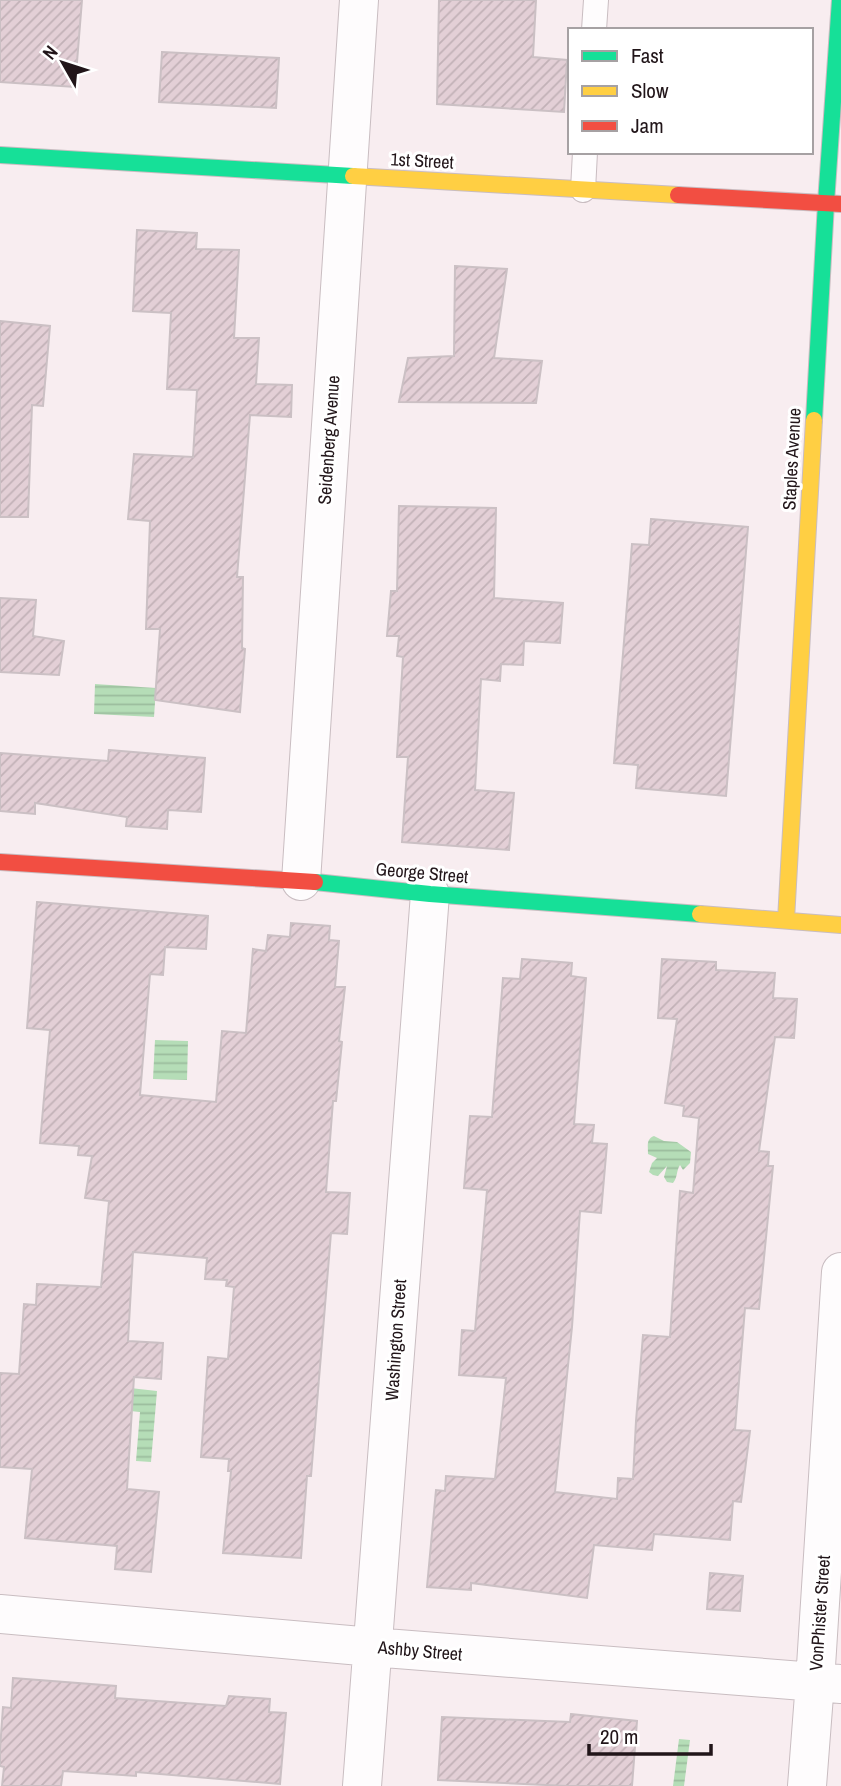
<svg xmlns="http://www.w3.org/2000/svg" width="841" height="1786" font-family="'Archivo Narrow',sans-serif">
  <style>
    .water { fill: url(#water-rules) }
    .building { fill: url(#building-hatch); stroke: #cbc0c4; stroke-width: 2 }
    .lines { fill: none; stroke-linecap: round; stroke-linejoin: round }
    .lane-casing { stroke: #c9bdc1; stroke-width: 26 }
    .street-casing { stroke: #c9bdc1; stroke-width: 40 }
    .fast-casing { stroke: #c9bdc1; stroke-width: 18 }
    .slow-casing { stroke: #c9bdc1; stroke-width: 18 }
    .jam-casing { stroke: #c9bdc1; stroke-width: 18 }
    .lane { stroke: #fefcfd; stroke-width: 24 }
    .street { stroke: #fefcfd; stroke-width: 38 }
    .fast { stroke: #16e098; stroke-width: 16 }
    .slow { stroke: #ffcf43; stroke-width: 16 }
    .jam { stroke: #f24e42; stroke-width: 16 }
    .labels { text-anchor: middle; stroke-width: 6; stroke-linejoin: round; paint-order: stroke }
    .street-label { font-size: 18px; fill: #211519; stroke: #fff }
  </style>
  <defs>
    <pattern id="water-rules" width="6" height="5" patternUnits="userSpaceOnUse" patternTransform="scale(1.75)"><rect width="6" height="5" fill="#b5ddb7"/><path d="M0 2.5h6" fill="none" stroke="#9bbd9d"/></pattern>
    <pattern id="building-hatch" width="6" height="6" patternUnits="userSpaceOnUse" patternTransform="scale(1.75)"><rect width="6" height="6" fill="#e3cfd6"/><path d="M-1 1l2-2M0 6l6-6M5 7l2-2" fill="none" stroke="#c2b1b7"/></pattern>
  </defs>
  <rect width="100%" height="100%" fill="#f8edf0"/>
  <!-- water -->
  <path class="water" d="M95,684L156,688L154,717L94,714Z
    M155,1040L188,1041L187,1080L153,1079Z
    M654,1136L664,1141L677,1142L691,1152L690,1163L683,1170L680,1165C676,1171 678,1177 673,1183L667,1182L664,1177L667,1166L658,1176L653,1175L649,1172L652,1163L657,1158L648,1154C648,1146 646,1139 654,1136Z
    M130,1388L157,1391L151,1462L136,1461L140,1412L121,1410Z
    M679,1739L690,1740L684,1786H673Z"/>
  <!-- building -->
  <path class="building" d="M0,0H82L75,87L0,82Z
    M439,0H536L533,57L567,60L564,112L437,104Z
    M162,52L279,58L276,108L159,102Z
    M137,230L197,233L196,249L239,250L234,338H259L256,384L292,385L291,417L250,415L237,577H243L242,648L245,649L240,712L155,700L160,629H146L150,521L128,519L134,454L193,457L197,390L167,389L171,313L133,311Z
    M455,266L507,269L494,358L542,361L536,403L399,402L408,358L454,356Z
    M0,321L50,326L43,406L32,405L28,517H0Z
    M399,506L496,508L494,598L563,603L560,643L524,641L523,665L501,664L500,681L481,679L475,790L514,793L509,850L402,842L408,757H397L403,657L397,656L399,636H387L391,591H397Z
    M651,519L748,527L726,796L636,788L638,765L614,763L632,544L649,545Z
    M0,598L36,600L33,636L64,641L59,675L0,672Z
    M109,750L205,758L201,812L168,810L167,829L126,826L127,817L35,803V814L0,811V753L108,761Z
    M37,902L208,916L206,949L165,947L163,975L150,974L140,1095L216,1102L222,1031L246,1033L253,949L266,951L268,935L290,937L291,923L330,926L329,940L339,941L335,987H345L339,1041L342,1042L336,1101H333L326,1192L350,1193L347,1234L331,1233L311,1476H307L301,1558L223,1553L231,1471H228L229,1459L201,1457L208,1357L228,1359L234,1287L226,1286L227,1280L205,1279L207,1258L133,1252L128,1341L163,1343L161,1379L134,1377L127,1489L159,1492L151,1572L115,1569L117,1546L25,1538L32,1469L0,1467V1373L19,1374L24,1304L36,1305L37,1284L101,1287L109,1201L85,1198L92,1156L78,1155L79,1146L40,1143L50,1030L27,1028Z
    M522,959L572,963L571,976L586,978L574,1124L594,1125L592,1143L607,1144L601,1213L580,1211L572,1327L555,1492L617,1499L618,1478L633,1479L636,1421L643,1335L670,1337L680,1191L693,1193L699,1118L683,1116L684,1106L665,1103L677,1019L658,1018L662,959L716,962V970L775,973L773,998L797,999L794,1038L775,1037L759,1151L769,1152L768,1166H773L759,1309L745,1308L735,1430L750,1431L741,1502L733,1501L730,1540L654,1534L652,1550L594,1545L587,1598L471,1583V1590L427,1587L436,1490L445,1491L446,1476L495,1479L506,1378L459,1375L462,1330L475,1331L487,1190L464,1188L470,1116L492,1117L503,978L520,979Z
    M710,1573L743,1576L740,1611L707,1609Z
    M13,1678L116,1686L115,1698L226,1706L229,1696L270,1699L269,1712L286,1713L280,1784L136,1772V1776L63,1771L61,1786H2L4,1767L0,1766V1749L3,1707L11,1708Z
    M571,1714L637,1721L632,1786H567L438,1780L442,1717L570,1722Z"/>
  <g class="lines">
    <!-- lane casing -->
    <g class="lane-casing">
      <path id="lane" d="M594,30L596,0
        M583,190L585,152"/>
    </g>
    <!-- street casing -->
    <g class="street-casing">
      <path id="street" d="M301,881L359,0
        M0,1614L372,1647L841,1684
        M362,1786L430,894
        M807,1786L815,1682L841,1272"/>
    </g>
    <!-- fast casing -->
    <g class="fast-casing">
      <path id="fast" d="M0,155L353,176
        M814,420L826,203L840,0
        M315,882L430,894L700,914"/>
    </g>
    <!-- slow casing -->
    <g class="slow-casing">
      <path id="slow" d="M353,176L678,195
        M700,914L841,925
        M786,920L814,420"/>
    </g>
    <!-- jam casing -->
    <g class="jam-casing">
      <path id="jam" d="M678,195L841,204
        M0,862L315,882"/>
    </g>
    <!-- lane -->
    <use href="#lane" class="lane"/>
    <!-- street -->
    <use href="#street" class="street"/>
    <!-- fast -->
    <use href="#fast" class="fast"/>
    <!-- slow -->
    <use href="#slow" class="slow"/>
    <!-- jam -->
    <use href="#jam" class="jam"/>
  </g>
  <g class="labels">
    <!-- street labels -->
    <g class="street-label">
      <text transform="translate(422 161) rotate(3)" y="6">1st Street</text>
      <text transform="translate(329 440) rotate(-86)" y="6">Seidenberg Avenue</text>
      <text transform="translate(792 459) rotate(-87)" y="6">Staples Avenue</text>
      <text transform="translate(422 873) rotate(5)" y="6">George Street</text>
      <text transform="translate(396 1340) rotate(-86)" y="6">Washington Street</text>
      <text transform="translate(820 1613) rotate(-86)" y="6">VonPhister Street</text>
      <text transform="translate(420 1651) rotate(5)" y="6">Ashby Street</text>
    </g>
  </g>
  <!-- legend -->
  <rect x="568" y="28" width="245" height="126" fill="#ffffff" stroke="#a6a1a3" stroke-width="2"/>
  <rect x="582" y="51" width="35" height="10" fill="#16e098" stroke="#a6a1a3" stroke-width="2"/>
  <text x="631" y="63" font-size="21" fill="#211519">Fast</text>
  <rect x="582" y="86" width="35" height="10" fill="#ffcf43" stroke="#a6a1a3" stroke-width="2"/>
  <text x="631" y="98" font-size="21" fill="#211519">Slow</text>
  <rect x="582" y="121" width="35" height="10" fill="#f24e42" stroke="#a6a1a3" stroke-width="2"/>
  <text x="631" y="133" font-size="21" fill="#211519">Jam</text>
  <!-- north arrow -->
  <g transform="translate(63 63) rotate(309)" stroke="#ffffff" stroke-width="5" paint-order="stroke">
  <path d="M0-5L12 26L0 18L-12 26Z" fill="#211519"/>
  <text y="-10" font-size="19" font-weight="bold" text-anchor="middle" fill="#211519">N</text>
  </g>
  <!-- scale -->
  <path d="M589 1744v10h122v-10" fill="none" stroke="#211519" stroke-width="3.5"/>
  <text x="600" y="1744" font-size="21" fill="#211519" stroke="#ffffff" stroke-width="5" paint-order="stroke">20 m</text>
</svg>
